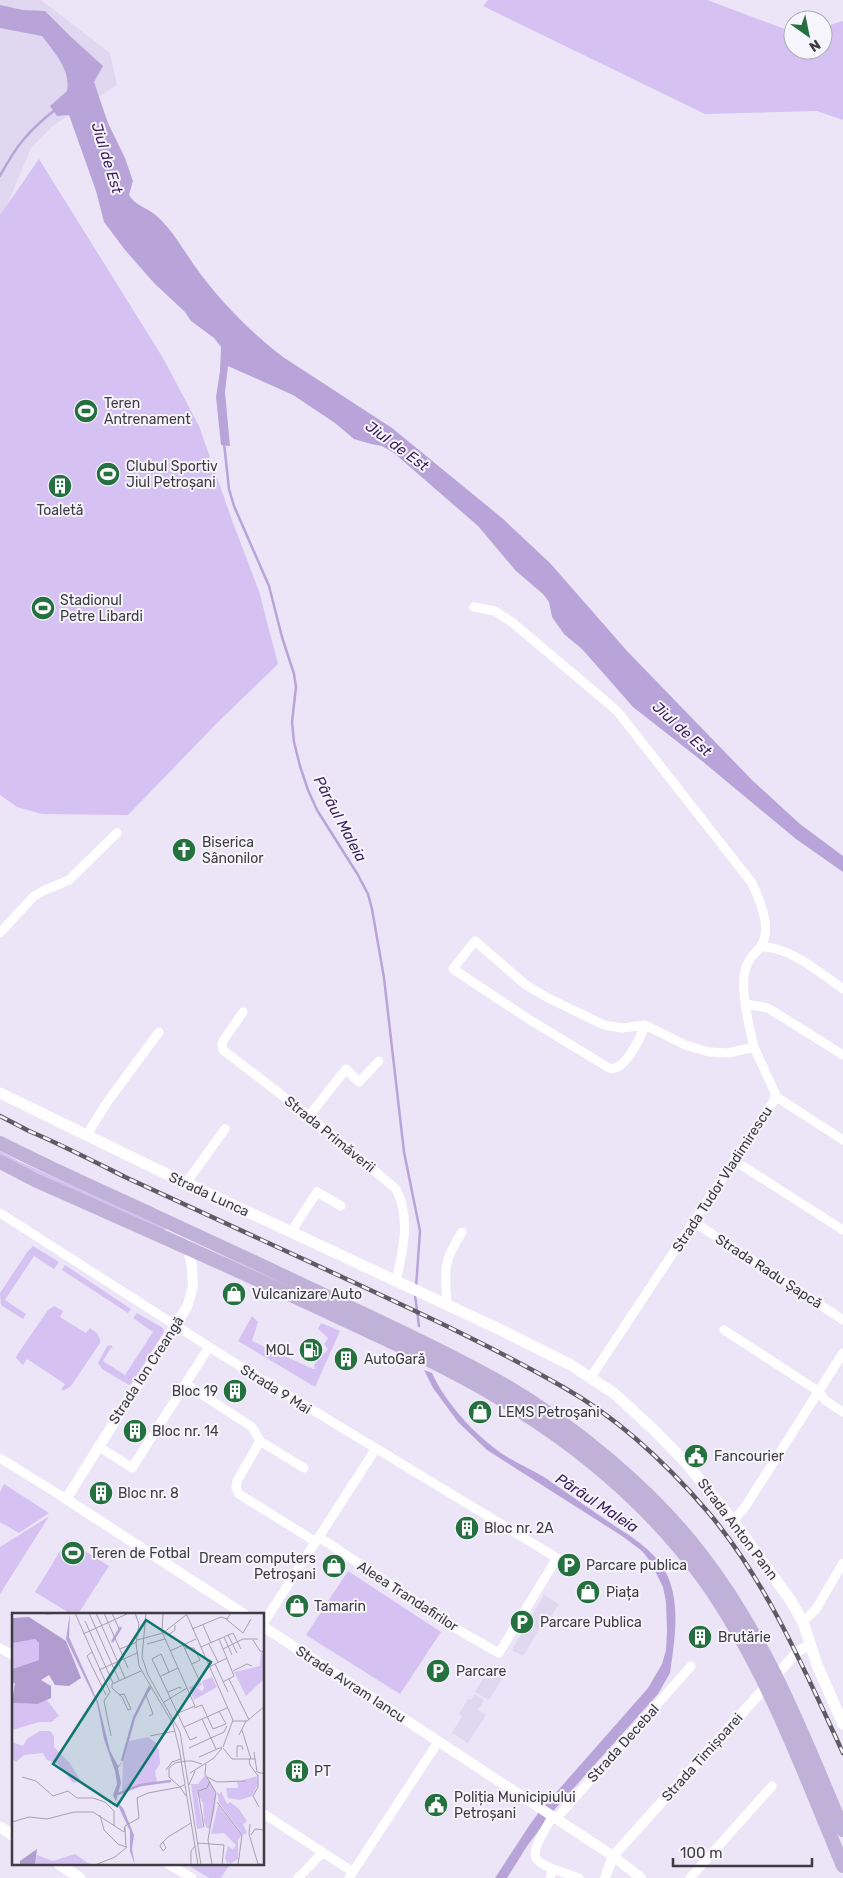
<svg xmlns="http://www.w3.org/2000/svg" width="843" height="1878" font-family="Rubik,sans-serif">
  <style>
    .built { fill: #e0d7f0 }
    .green { fill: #d5c2f2 }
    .water { fill: #b9a4d9 }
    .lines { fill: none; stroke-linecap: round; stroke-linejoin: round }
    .stream { stroke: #b9a4d9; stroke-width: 2.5 }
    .minor { stroke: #fff; stroke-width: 9 }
    .tertiary { stroke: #fff; stroke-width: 10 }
    .secondary { stroke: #fff; stroke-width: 11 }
    .primary { stroke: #c1b1d8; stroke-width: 14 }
    .rail-casing { stroke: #5f5b64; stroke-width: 4.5 }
    .rail { stroke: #f7f5fc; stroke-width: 2.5; stroke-dasharray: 8; stroke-linecap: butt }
    .labels { text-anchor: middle; stroke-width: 4; stroke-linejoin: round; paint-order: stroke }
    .poi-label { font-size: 14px; fill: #3e3b42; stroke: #f7f5fc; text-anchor: start }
    .street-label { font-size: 14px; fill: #3e3b42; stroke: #f7f5fc }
    .water-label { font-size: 15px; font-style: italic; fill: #3c1d5c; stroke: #f7f5fc }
    .inset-river { fill: none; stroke: #b9a4d9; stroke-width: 2.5 }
    .inset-road { fill: none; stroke: #a6a1af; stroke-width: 1 }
    .view { fill: #0f766e; fill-opacity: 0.15; stroke: #0f766e; stroke-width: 2.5 }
    .inset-edge { fill: none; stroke: #3e3b42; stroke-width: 2.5 }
  </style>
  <rect width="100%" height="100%" fill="#ece5f8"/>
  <!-- built -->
  <path class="built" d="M0,0H41L110,53L117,85L54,125L31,148L0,222Z
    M544,1595L559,1604L546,1624L543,1623L523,1656L512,1650Z
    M490,1666L505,1674L489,1700L475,1692Z
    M475,1694L484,1700L478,1710L486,1715L468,1743L452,1733L462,1716L459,1714L468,1699L471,1700Z"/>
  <!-- green -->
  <path class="green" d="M488,0H707L793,32V50H823V27L843,21V120L817,111L705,114L483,6Z
    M39,159L163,358L199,426L233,523L259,591L278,664L217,723L128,815L42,814L17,807L0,795V215Z
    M0,1151L18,1161L166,1228L164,1231L13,1162L0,1155Z
    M33,1246L59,1262L54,1269L34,1256L5,1300L26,1314L23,1319L1,1305L0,1293L28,1251Z
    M65,1265L131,1309L128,1313L62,1270Z
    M54,1306L63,1311L60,1317L86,1333L90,1328L97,1333L100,1339V1343L71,1386L65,1390H61L65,1384L27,1359L23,1365L16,1358L17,1355L48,1310Z
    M137,1313L163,1328L164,1332L131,1384L129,1385L102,1369L98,1363L107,1346L111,1345L113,1349L111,1348L103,1361L125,1375L153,1332L133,1318Z
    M252,1316L258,1322L252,1341L313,1369H315L314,1365L328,1349L324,1344L328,1338L318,1329L321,1323L340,1331L315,1387L238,1341Z
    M4,1484L49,1513L19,1533L0,1522V1492Z
    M48,1517V1518L0,1594V1547Z
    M67,1540L109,1566L78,1614H71L35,1592Z
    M348,1571L441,1632L400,1694L306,1635Z
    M186,1864H230L221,1878H209Z"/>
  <!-- water -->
  <path class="water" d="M0,5L23,10L45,11L70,36L103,66L94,82L108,123L125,158L133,181L129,195C136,207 150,208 159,218C175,233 188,258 202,276C225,306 253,334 283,357L392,428L502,518L550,563L627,651L753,781L800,824L843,856V872L796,839L702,761L633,707L582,649L564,634L552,617L549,602L543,594L516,571L478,526L394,453L382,446L371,444L354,439L335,423L293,395L228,366L225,392L230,446L221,445L216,397L220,371L221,347L214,338L191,321L185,312L154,283L125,250L104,222L96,191L69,115L57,116L50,106L67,91C71,70 54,52 42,36L0,28Z
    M424,1370L432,1373C446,1404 476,1436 504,1455C517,1463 531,1469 544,1477C565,1491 585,1506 606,1520C632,1538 659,1551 670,1582C680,1611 674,1644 670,1673L658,1694L555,1809L527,1846L507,1878H495L529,1826L539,1812L648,1688L662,1664L666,1650L667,1630L666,1602L663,1587L650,1561L642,1551L622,1536L487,1450L458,1422L433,1388Z"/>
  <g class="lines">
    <!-- stream -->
    <path class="stream" d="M0,176C16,146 28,131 56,109
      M224,443L229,489L234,506L269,586L282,637L294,674L296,687L292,722L294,742L300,766L308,790L317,810L358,875L368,894L372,909L384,978L404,1152L420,1231L416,1287
      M415,1295L419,1326"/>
    <!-- minor -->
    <path class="minor" d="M474,607L495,611L513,623L609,704L618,712L752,883C759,899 771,924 763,942C758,953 748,956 745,971C740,990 749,1027 754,1047
      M0,933L33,897L43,891L69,880L117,833
      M760,947C788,945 820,973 843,989
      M746,1004L768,1008L843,1055
      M243,1012L223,1041L222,1045L223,1050L309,1116L396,1189C411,1217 403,1251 396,1281
      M775,1096L843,1140
      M309,1116L346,1069L359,1082L379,1061
      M86,1136L108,1101L159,1032
      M735,1161L843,1230
      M186,1183L225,1129
      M0,1213L225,1357L557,1558L499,1653L465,1634L319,1537
      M694,1222L843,1320
      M291,1232L317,1192L341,1206
      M447,1305C445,1269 442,1264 462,1232
      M724,1330L818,1391L826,1401L843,1412
      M591,1377L775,1099V1093L754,1047L728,1053L709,1052L685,1045L645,1025L622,1028L604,1025L548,998L526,985L475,941L453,969L530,1020L609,1068C624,1073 641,1037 645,1025
      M186,1384L252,1427L260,1441L304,1468
      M260,1441L237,1481L236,1488L239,1494L316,1542
      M98,1446L132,1468L209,1347
      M0,1458L66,1499
      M733,1521L745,1507L843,1353
      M264,1622L375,1450
      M803,1622L816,1609L843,1563
      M0,1648L14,1656
      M264,1814L353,1872
      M552,1817C548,1825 531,1849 536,1858C539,1864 547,1866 553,1869
      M556,1819L691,1666
      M168,1864L192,1878
      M298,1878L323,1852
      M349,1878L438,1742
      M550,1878L553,1869L579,1878
      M690,1878L772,1786"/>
    <!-- tertiary -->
    <path class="tertiary" d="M187,1245L192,1266L193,1286L187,1307L66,1499L244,1614
      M264,1627L613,1856L641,1878
      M605,1878L613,1856L798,1651L810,1645"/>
    <!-- secondary -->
    <path class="secondary" d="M0,1093L154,1168L501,1330L571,1365L615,1394L655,1431L687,1464L733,1521L791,1601L803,1622L817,1665L843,1724
      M0,1827L14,1836
      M59,1864L80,1878"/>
    <!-- primary -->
    <path class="primary" d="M0,1143C51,1169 103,1192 155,1216C218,1245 282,1275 345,1305C398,1330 452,1355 503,1384C573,1425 651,1489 700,1553C766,1638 802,1732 843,1830
      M0,1162L35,1180C130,1222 225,1264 319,1308C386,1340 455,1369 517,1409C589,1454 655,1512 705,1581C766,1668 802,1768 843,1866"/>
    <!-- rail casing -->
    <g class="rail-casing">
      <path id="rail" d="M0,1116L29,1131C62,1145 93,1161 125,1177C188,1206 251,1235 314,1264C398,1303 483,1341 563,1387C618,1418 667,1464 708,1512C767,1582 805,1671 843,1753"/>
    </g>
    <!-- rail -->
    <use href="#rail" class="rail"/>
  </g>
  <!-- icons -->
  <defs>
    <g id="stadium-disc" transform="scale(1.25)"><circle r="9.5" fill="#24703f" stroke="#f7f5fc"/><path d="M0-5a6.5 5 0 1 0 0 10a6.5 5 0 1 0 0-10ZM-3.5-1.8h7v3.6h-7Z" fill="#fff"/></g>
    <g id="building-disc" transform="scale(1.25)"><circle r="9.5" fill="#24703f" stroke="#f7f5fc"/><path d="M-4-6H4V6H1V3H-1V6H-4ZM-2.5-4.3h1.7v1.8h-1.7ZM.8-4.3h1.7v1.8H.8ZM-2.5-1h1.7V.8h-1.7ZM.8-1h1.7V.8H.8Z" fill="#fff"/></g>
    <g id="church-disc" transform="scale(1.25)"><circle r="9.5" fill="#24703f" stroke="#f7f5fc"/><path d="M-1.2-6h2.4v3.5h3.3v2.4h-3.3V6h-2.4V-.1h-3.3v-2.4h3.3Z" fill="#fff"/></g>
    <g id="shop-disc" transform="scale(1.25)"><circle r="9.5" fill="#24703f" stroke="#f7f5fc"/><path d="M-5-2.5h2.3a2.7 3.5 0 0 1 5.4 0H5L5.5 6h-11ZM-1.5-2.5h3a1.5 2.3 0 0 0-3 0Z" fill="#fff"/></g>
    <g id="fuel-disc" transform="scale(1.25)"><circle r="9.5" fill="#24703f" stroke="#f7f5fc"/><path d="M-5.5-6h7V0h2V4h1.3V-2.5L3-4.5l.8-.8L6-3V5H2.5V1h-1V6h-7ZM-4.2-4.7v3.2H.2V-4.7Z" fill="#fff"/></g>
    <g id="civic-disc" transform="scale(1.25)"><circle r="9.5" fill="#24703f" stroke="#f7f5fc"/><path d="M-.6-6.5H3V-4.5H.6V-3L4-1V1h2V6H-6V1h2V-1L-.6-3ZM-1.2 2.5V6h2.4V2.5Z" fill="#fff"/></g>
    <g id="parking-disc" transform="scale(1.25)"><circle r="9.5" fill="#24703f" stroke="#f7f5fc"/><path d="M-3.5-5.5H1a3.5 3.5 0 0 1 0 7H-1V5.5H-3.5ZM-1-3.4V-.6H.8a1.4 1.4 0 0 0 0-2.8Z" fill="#fff"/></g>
  </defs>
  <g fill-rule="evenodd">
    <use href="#stadium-disc" x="86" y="411"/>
    <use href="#stadium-disc" x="108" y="474"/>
    <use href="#building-disc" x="60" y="486"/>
    <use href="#stadium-disc" x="43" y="608"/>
    <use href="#church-disc" x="184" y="850"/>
    <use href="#shop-disc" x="234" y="1294"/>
    <use href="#fuel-disc" x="311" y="1350"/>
    <use href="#building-disc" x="346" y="1359"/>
    <use href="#building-disc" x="235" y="1391"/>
    <use href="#shop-disc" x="480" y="1412"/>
    <use href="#building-disc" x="135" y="1431"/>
    <use href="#civic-disc" x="696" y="1456"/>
    <use href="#building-disc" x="101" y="1493"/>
    <use href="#building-disc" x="467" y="1528"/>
    <use href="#stadium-disc" x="73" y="1553"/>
    <use href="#parking-disc" x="569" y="1565"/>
    <use href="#shop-disc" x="334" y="1566"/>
    <use href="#shop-disc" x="588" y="1592"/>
    <use href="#shop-disc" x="297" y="1606"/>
    <use href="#parking-disc" x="522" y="1622"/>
    <use href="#building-disc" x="700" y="1637"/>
    <use href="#parking-disc" x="438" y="1671"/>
    <use href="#building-disc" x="297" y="1771"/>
    <use href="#civic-disc" x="436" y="1805"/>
  </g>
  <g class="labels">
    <!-- poi labels -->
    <g class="poi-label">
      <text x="104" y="408">Teren<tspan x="104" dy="16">Antrenament</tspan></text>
      <text x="126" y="471">Clubul Sportiv<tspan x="126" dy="16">Jiul Petroșani</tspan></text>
      <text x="60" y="515" text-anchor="middle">Toaletă</text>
      <text x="60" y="605">Stadionul<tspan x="60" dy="16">Petre Libardi</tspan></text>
      <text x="202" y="847">Biserica<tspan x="202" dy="16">Sânonilor</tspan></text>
      <text x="252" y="1299">Vulcanizare Auto</text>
      <text x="294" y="1355" text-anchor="end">MOL</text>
      <text x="364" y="1364">AutoGară</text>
      <text x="218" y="1396" text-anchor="end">Bloc 19</text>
      <text x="498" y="1417">LEMS Petroşani</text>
      <text x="152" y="1436">Bloc nr. 14</text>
      <text x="714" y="1461">Fancourier</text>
      <text x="118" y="1498">Bloc nr. 8</text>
      <text x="484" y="1533">Bloc nr. 2A</text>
      <text x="90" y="1558">Teren de Fotbal</text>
      <text x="316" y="1563" text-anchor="end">Dream computers<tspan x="316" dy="16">Petroșani</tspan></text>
      <text x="586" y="1570">Parcare publica</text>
      <text x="606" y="1597">Piața</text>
      <text x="314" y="1611">Tamarin</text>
      <text x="540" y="1627">Parcare Publica</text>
      <text x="718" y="1642">Brutărie</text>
      <text x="456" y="1676">Parcare</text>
      <text x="314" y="1776">PT</text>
      <text x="454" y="1802">Poliția Municipiului<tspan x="454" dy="16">Petroșani</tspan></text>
    </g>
    <!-- street labels -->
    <g class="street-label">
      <text transform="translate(330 1134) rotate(39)" y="5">Strada Primăverii</text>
      <text transform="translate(722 1179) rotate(-57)" y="5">Strada Tudor Vladimirescu</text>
      <text transform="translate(209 1194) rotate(25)" y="5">Strada Lunca</text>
      <text transform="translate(769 1271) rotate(33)" y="5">Strada Radu Șapcă</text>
      <text transform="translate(146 1370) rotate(-57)" y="5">Strada Ion Creangă</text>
      <text transform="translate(276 1389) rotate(32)" y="5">Strada 9 Mai</text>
      <text transform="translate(738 1529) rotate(53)" y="5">Strada Anton Pann</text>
      <text transform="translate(408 1596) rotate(33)" y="5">Aleea Trandafirilor</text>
      <text transform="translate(351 1684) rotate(33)" y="5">Strada Avram Iancu</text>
      <text transform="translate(623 1743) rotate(-48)" y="5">Strada Decebal</text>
      <text transform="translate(702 1757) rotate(-48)" y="5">Strada Timișoarei</text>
    </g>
    <!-- water labels -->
    <g class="water-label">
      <text transform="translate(107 158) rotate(73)" y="5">Jiul de Est</text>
      <text transform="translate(397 446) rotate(36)" y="5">Jiul de Est</text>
      <text transform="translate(682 729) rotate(42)" y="5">Jiul de Est</text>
      <text transform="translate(340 819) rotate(62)" y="5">Pârâul Maleia</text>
      <text transform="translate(597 1503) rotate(33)" y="5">Pârâul Maleia</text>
    </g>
  </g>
  <!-- overview -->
  <g transform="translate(12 1613)">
    <rect width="252" height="252" fill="#ece5f8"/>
    <path d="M11,26H23L27,30V47L0,56V30ZM249,39L252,40V66L234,83L222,59L248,53ZM200,64L205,74L182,87L177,74L189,69L190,72L185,75L190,78L192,75L190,68ZM35,87L47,103L39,109H27L0,117V90L26,91ZM28,118H38L42,123V134L57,149L69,168L61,170L46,151L35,147L31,140L12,142L4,149L0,146V129L11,133L15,126ZM136,124L144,130L147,138L148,151L143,158L145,169L110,179L111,150L117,128ZM193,162L204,179L203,196L198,216L195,215L192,209L191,190L185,181L191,215L185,216L179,171H186ZM245,163L246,171L240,183L228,187L216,185L214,175H226L225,169ZM209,178L215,191L218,189L227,196L235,208L231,211L235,220L231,222L207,190L205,179L208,181ZM206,192L230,222L226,227V246L218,251L216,247V252L213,245L216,233L221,237L224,232L212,220L199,221ZM63,241L79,252H23L25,242L41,248Z" fill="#d5c2f2"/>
    <path d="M17,4L54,28L69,65L57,73L43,72L37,62L29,67L39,73V85L26,91L0,90L3,70H0V56L27,47V30L23,26L0,30V5ZM25,236L23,252H8V248Z" fill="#b19cd0"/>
    <path d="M58,0L57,24L86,89L98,138L106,153L111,148L106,155L109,170L104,188L111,195L122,222L120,236L123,252L118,238V218L101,182L105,171L103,158L92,126L85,90L54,26Z" fill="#b9a4d9"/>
    <path class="inset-river" d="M100,29L109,14M110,148L122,105L138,73M106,181L128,172L159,168"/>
    <path class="inset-road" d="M63,0L98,79M77,0L107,67M84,0L113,65M92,0L116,55M100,0L107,16M123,0L127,11L124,30L127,53L161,111L167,135L169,146L170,154L173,171L172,172L168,174L157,164V155L163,150L168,149L175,148H180L190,151M134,0L130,44L136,62L168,119L189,252M151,0L150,19L183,93L166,100M174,0L221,107L211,134M34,1L49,0M214,6L231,20L239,6M73,8L101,70M191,12L199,30M180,16L209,4L215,6L219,0M153,18L156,22L163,17V12M71,21L115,1M216,22L225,40M212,24L220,42M207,26L222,63L211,69M125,27L151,20L174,2M241,27L248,38L253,39M135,31L153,26M197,31L206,49M171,32L188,69M189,34L221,20L229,36M173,35H182L188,47L180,51M108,36L125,29M211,36L231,26H246M158,38L184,26M80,39L75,43L94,82M203,51L216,79M197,54L215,45M87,57L125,40M221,58L235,51L240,53M157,59L149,41L140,46L178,127L185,124M149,63L166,55M217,66L237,107M98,79L92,88L99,123M156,79L168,74L169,76M107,82L112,81L119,96M152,89L175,75M182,95L190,92L201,116L214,111L207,98M119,96L116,97L110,84L100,75V71L129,58M137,103L141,101L134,82L139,75M190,106L204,136M221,108H235L253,93M172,114L215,95M230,117L239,146M227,122L234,108M138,123L163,118M177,135L212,119L215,113M211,135L220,146H243M242,139L245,159L253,161M187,144L210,134M225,144V133H230L231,137M237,146L238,152L246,163M194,151L193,161L204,180L196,227L200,252M154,157L160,149L169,146M178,160L202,145L210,135M246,162V174L241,183L247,194M10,164L24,168L41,183L56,178L65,185H81L93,189L102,198V213M195,164L205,169L234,168M173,172L186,252M177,172L183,158M205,189L230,222L226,252M88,202L92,217L106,231L114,234L113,215M0,209L17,204L35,206L62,199H81L112,219L113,213L127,205L125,185L136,180L168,174L174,183M238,211L237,221L246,251H249M192,214L186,178L195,175L198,168M239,222L243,216L253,217M151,229L154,235L151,238L148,233L149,231L156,224L179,210M186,230L212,232L210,252M83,252L103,244L115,234M179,252V238L183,233"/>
    <path class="view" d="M134,7L199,49L105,193L41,151Z"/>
    <rect width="252" height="252" class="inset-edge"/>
  </g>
  <!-- north arrow -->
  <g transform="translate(808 35) rotate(147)"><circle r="24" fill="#f7f5fc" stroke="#adabb2"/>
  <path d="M0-4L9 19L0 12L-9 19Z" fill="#24703f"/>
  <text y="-8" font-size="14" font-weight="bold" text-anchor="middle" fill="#3e3b42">N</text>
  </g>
  <!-- scale -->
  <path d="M673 1858v8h139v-8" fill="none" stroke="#3e3b42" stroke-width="2.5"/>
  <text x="680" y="1858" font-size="15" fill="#3e3b42" stroke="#f7f5fc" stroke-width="4" paint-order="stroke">100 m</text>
</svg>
